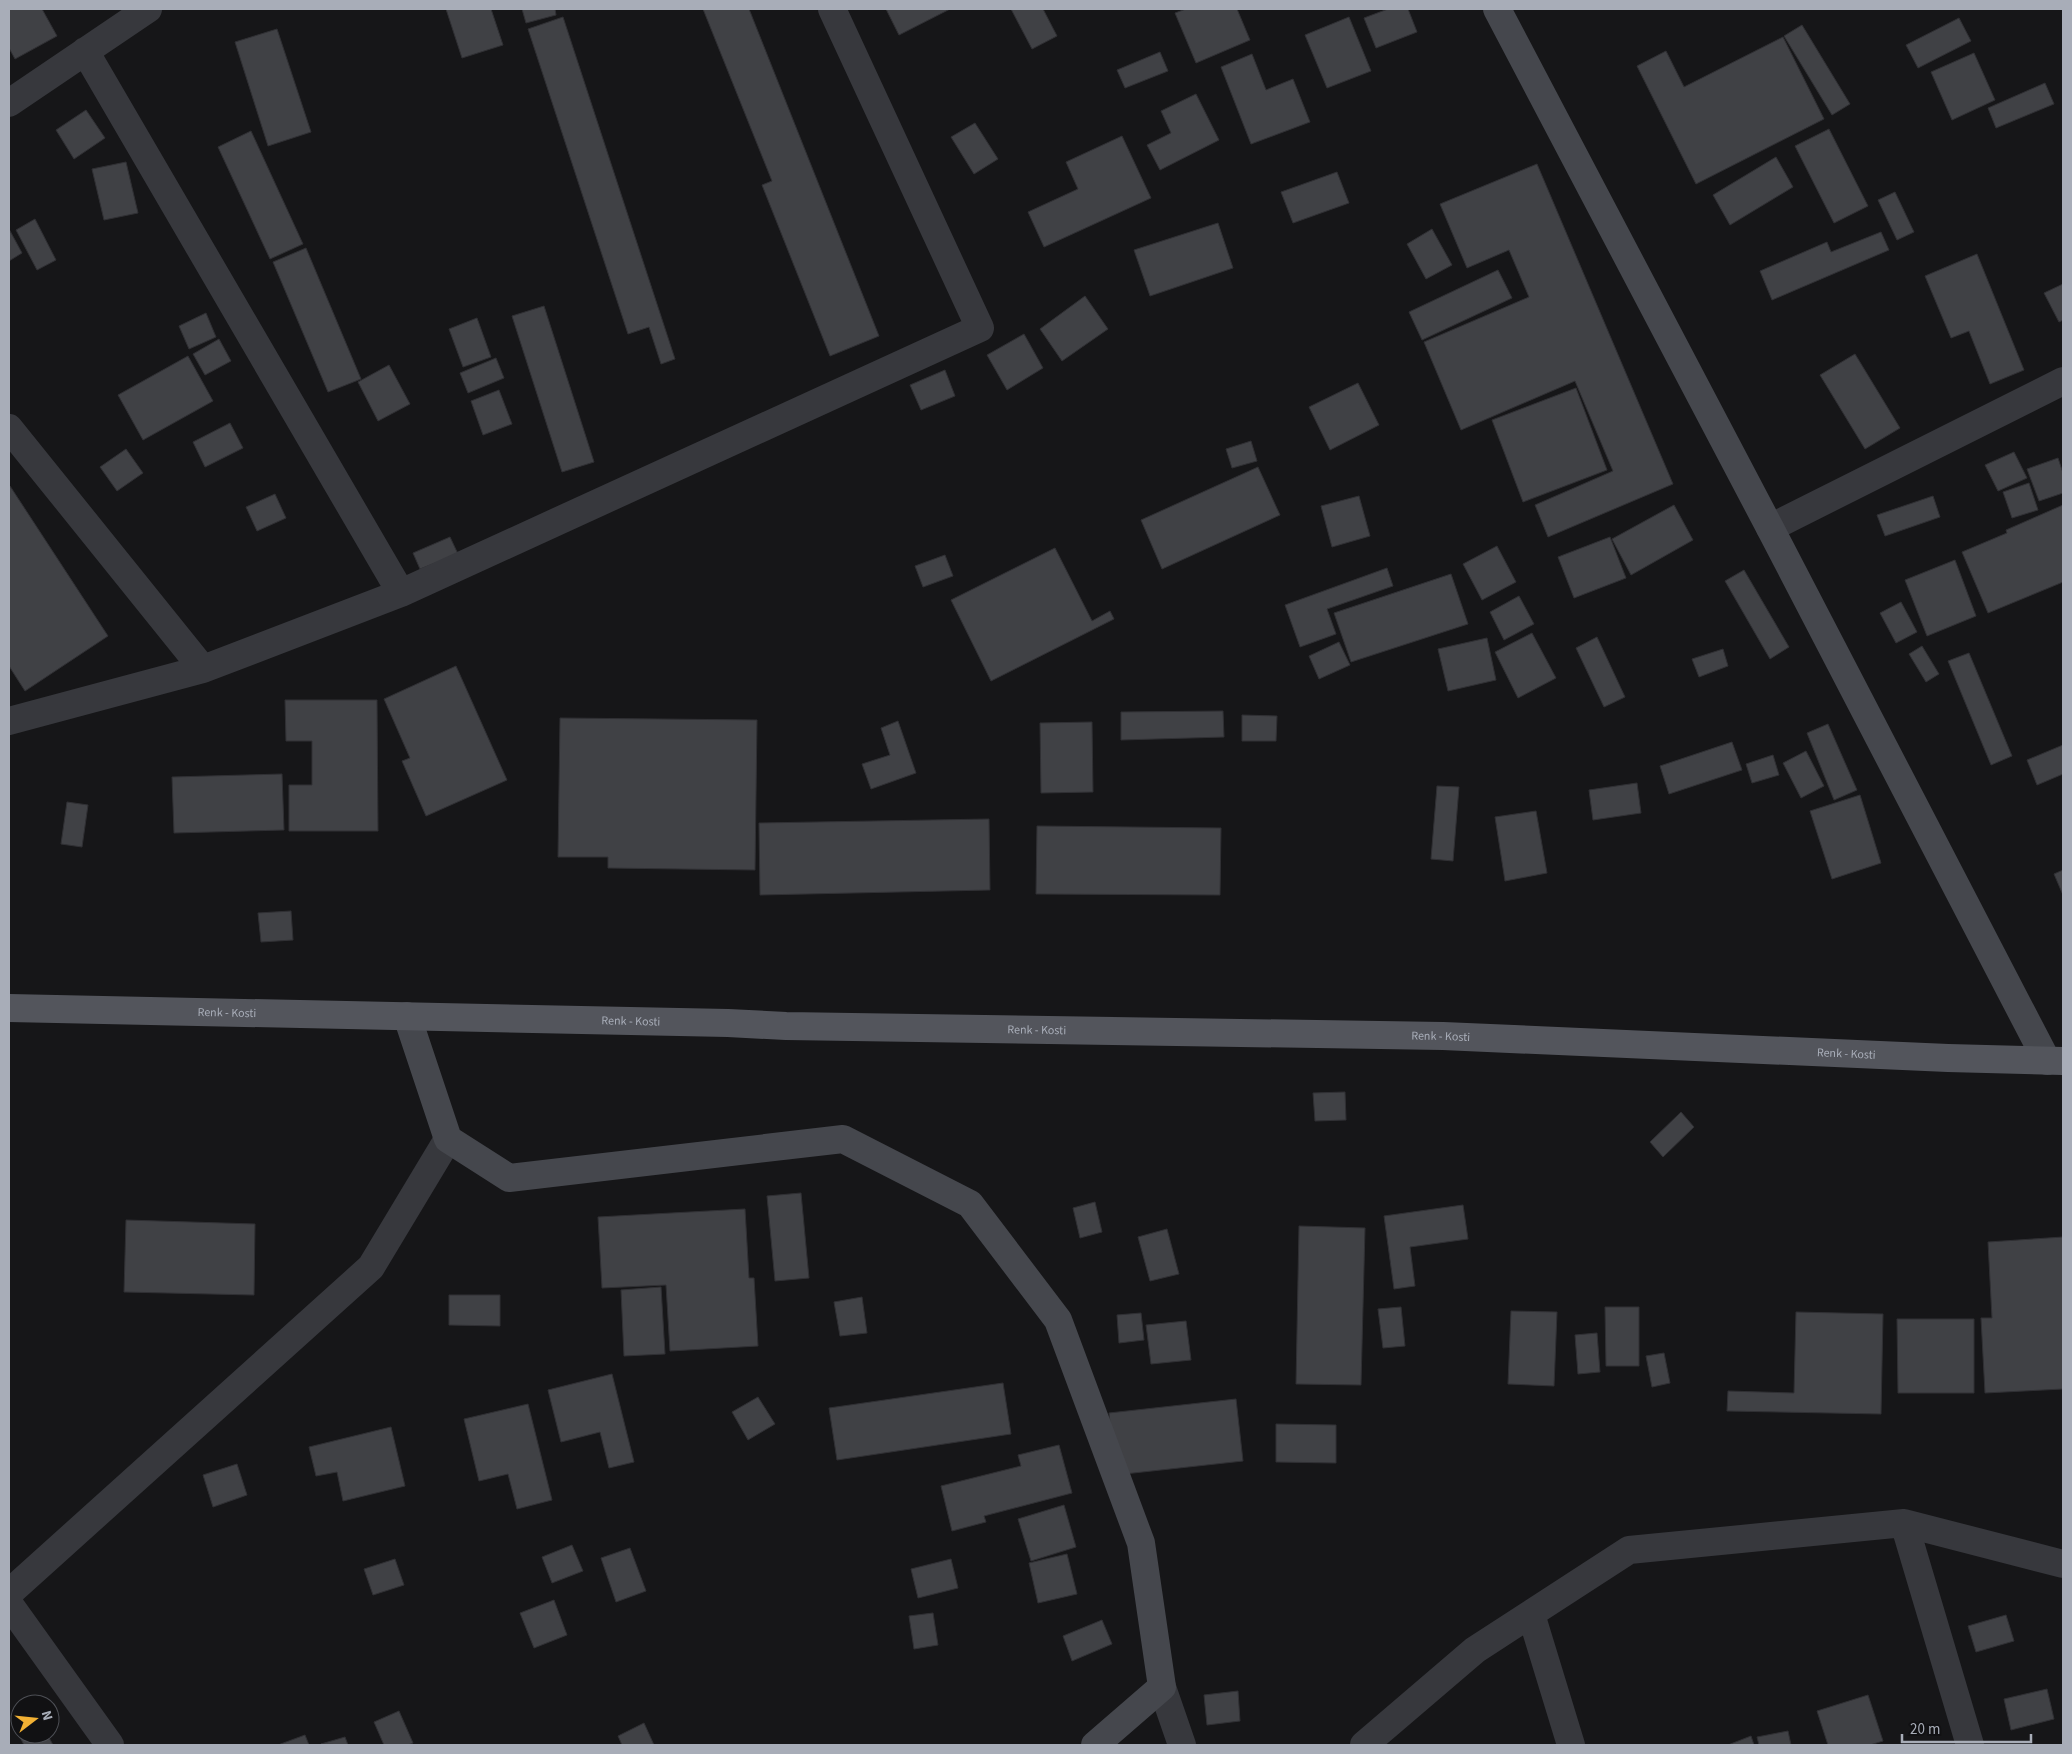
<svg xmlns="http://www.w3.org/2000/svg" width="2072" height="1754" font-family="'Source Sans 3',sans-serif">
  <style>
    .building { fill: #404145; stroke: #303034 }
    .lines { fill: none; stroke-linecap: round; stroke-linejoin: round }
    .street { stroke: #37383d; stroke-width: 28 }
    .secondary { stroke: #45474d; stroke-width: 28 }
    .primary { stroke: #53555c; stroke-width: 28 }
    .labels { text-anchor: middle; stroke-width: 5; stroke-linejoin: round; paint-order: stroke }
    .street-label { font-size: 12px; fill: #a8adb8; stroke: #111113 }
  </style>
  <rect width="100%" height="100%" fill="#161618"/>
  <!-- building -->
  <path class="building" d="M9,9H42L57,36L15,59L9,48Z
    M446,9H491L503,45L462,58Z
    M522,9H555L556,15L526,23Z
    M703,9H749L879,336L830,356L762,185L772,181Z
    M886,9H950L899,35Z
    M1011,9H1043L1057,36L1032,49Z
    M1186,9H1237L1250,40L1196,63L1175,13Z
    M1388,9H1408L1417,32L1376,48L1364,18Z
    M563,17L675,359L661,364L649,327L628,334L528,29Z
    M1349,17L1371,71L1327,88L1305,35Z
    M1959,18L1971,41L1918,68L1906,45Z
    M1802,25L1850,104L1832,115L1784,36Z
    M277,29L311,132L268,146L235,42Z
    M1783,37L1824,119L1696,184L1637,66L1666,51L1684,87Z
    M1160,52L1168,71L1125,88L1117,70Z
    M1974,53L1995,100L1952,120L1931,72Z
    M1252,54L1266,90L1293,79L1310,122L1251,144L1221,67Z
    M2045,83L2054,104L1996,128L1988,108Z
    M1196,94L1219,140L1160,170L1147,145L1171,133L1161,111Z
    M86,110L105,138L74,159L56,130Z
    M975,123L998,159L974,174L951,137Z
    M1829,129L1868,206L1834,223L1795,146Z
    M251,131L303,244L270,259L218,147Z
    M1122,136L1151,198L1044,247L1028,212L1078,189L1066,162Z
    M1776,157L1793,187L1730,225L1713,195Z
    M126,162L138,213L104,220L92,169Z
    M1537,164L1673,484L1548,537L1535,505L1613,471L1575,381L1461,430L1424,342L1529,297L1509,250L1467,268L1440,204Z
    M1337,172L1349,203L1293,223L1281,192Z
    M1895,192L1914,232L1897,240L1878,200Z
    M35,219L56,260L37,270L16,230Z
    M1218,223L1233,268L1150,296L1134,250Z
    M9,229L22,253L9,261Z
    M1432,229L1452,265L1426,279L1407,244Z
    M1881,232L1889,250L1772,300L1760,271L1827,242L1831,252Z
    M306,248L361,379L328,392L273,262Z
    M1977,254L2024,370L1990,384L1969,331L1951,338L1925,276Z
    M1498,270L1512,298L1422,340L1409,312Z
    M2063,284V320L2059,322L2044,293Z
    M1085,296L1108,329L1062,361L1040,329Z
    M544,306L594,462L562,472L512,316Z
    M206,313L216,337L189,349L179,326Z
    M477,318L491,357L463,367L449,329Z
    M1024,334L1043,368L1007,390L987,355Z
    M219,339L231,361L205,375L193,354Z
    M1855,354L1900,428L1865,449L1820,375Z
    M188,356L213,401L143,440L118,395Z
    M496,358L504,378L468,393L460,373Z
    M389,365L410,404L378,421L358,382Z
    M945,370L955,396L921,410L910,385Z
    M1358,383L1379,425L1330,450L1309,407Z
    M1576,388L1607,470L1523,502L1492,420Z
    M499,390L512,424L483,435L471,401Z
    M230,423L243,448L205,467L193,442Z
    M1251,441L1257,461L1232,468L1226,449Z
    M126,449L143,473L117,491L100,467Z
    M2014,452L2027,478L1998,491L1985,465Z
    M2058,458L2063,473V493L2039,501L2027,469Z
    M1258,467L1280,515L1162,569L1141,520Z
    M2029,483L2038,510L2012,518L2003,492Z
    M10,486L108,636L25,691L9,666V487Z
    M275,494L286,518L257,531L246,507Z
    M1359,496L1370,536L1332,547L1321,506Z
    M1933,496L1940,517L1885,536L1877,515Z
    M1674,505L1693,540L1631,575L1612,539Z
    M2063,505V582L1988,613L1962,552L2007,533L2006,530Z
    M450,537L458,554L420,569L413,553Z
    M1610,537L1626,578L1574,598L1558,557Z
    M1497,546L1516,582L1482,600L1463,564Z
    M1055,548L1092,621L1110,611L1114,619L991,681L951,600Z
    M945,555L953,576L923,587L915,566Z
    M1955,560L1976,616L1927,636L1905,580Z
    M1387,568L1393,586L1327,609L1336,634L1300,647L1285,605Z
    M1744,570L1789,647L1770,659L1725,581Z
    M1451,574L1468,624L1351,662L1334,613Z
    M1519,596L1534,624L1504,640L1490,612Z
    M1901,602L1917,632L1896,643L1880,613Z
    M1532,633L1556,678L1518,698L1495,652Z
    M1597,637L1625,697L1604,707L1576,648Z
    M1487,638L1496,680L1448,691L1438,649Z
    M1339,642L1350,665L1319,679L1309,656Z
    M1922,646L1939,674L1926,682L1909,654Z
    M1723,649L1728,666L1699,677L1692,659Z
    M1969,653L2012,756L1991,765L1948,661Z
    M456,666L507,780L426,816L402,761L410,758L384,699Z
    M285,700H377L378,831H289V785H312V741H286Z
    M1223,711L1224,737L1121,740V712Z
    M1242,715L1277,716L1276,741H1242Z
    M560,718L757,720L755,870L608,868V857H558Z
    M898,721L916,773L871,789L862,764L890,755L881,728Z
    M1092,722L1093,792L1041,793L1040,723Z
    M1828,724L1857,790L1834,800L1807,733Z
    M1732,742L1742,770L1669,794L1660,766Z
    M2063,745V774L2037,785L2027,760Z
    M1806,751L1824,786L1801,798L1783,763Z
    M1773,755L1779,775L1752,783L1746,764Z
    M282,774L284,830L174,833L172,777Z
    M1637,783L1641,813L1593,820L1589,790Z
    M1437,786L1459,787L1453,861L1431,859Z
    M1860,795L1881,863L1832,879L1810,811Z
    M67,802L88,805L82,847L61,844Z
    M1536,811L1547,873L1505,881L1495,817Z
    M989,819L990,890L760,895L759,823Z
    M1037,826L1221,828L1220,895L1036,894Z
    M2063,870V895L2054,874Z
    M291,911L293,940L261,942L258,913Z
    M1345,1092L1346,1120L1315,1121L1313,1093Z
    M1681,1112L1694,1127L1663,1157L1650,1142Z
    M801,1193L809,1278L775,1281L767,1196Z
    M1095,1202L1102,1232L1080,1238L1073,1208Z
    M1463,1205L1468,1239L1410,1247L1415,1286L1394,1289L1384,1216Z
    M745,1209L749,1278H754L758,1346L670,1351L666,1285L602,1288L598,1217Z
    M126,1220L255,1224L254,1295L124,1292Z
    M1299,1226L1365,1228L1361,1385L1296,1384Z
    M1167,1229L1179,1274L1150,1281L1138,1237Z
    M2063,1237V1389L1985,1393L1981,1318H1992L1988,1242Z
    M661,1287L665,1354L624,1356L621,1290Z
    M449,1295H500V1326L449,1325Z
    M862,1297L867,1333L840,1336L834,1302Z
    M1401,1307L1405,1346L1383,1348L1378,1309Z
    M1605,1307H1639V1366H1606Z
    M1511,1311L1557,1312L1554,1386L1508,1384Z
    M1796,1312L1883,1314L1881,1414L1727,1411L1728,1391L1794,1393Z
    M1141,1313L1144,1340L1119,1343L1117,1315Z
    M1897,1319H1974V1393H1898Z
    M1186,1321L1191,1360L1151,1364L1146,1325Z
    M1597,1333L1600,1372L1578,1374L1575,1335Z
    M1664,1353L1670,1383L1652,1387L1646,1356Z
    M612,1374L634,1462L609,1468L600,1432L561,1442L548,1390Z
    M1003,1383L1011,1434L837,1460L829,1408Z
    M758,1397L775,1424L748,1440L732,1412Z
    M1236,1399L1243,1461L1115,1475L1109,1413Z
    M528,1404L552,1500L517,1509L508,1474L479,1481L464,1419Z
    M1276,1424L1336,1425V1463L1276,1462Z
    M391,1427L405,1486L343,1501L337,1472L316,1476L309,1447Z
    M1059,1445L1072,1493L984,1516L986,1522L952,1531L941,1486L1021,1466L1018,1455Z
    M237,1464L247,1495L213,1507L203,1475Z
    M1064,1505L1076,1547L1031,1561L1018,1519Z
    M572,1545L583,1571L552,1583L542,1557Z
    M630,1548L646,1591L616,1602L601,1558Z
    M1067,1554L1077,1594L1038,1603L1029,1563Z
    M395,1559L404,1585L373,1595L364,1569Z
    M951,1559L958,1588L918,1598L911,1569Z
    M554,1600L567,1635L534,1648L520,1613Z
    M933,1613L938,1645L914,1649L909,1616Z
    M2006,1615L2014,1641L1976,1652L1968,1626Z
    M1102,1620L1112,1644L1072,1661L1063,1636Z
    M2047,1689L2054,1719L2011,1730L2004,1699Z
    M1238,1691L1240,1721L1207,1725L1204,1695Z
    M1868,1695L1883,1741L1870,1745H1828L1817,1711Z
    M399,1711L413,1743L408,1745H384L374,1722Z
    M644,1723L654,1745H622L618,1736Z
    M1788,1731L1791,1745H1759L1757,1737Z
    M26,1734H47L53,1745H24L20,1737Z
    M305,1735L309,1745H278Z
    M1751,1736L1754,1745H1728Z
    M345,1737L348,1745L321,1744Z"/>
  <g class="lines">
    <!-- street -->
    <path class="street" d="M85,51L401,593
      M9,103L148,9
      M9,428L203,669
      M1770,528L2063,381
      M9,721L203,669L401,593L980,328L832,9
      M1904,1523L1970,1745
      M9,1593L371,1267L448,1139
      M9,1604L110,1745
      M1531,1614L1571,1745
      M1162,1687L1182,1745
      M1364,1745L1475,1650L1629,1550L1904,1523L2063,1564"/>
    <!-- secondary -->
    <path class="secondary" d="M1497,9L1770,528L2047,1061
      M407,1016L448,1139L509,1178L843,1139L970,1204L1058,1320L1141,1543L1162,1687L1095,1745"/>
    <!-- primary -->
    <path class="primary" id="s1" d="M9,1008L728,1023L786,1026L1443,1036L1948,1058L2063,1061"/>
  </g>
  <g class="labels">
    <!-- street labels -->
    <g class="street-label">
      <text dy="4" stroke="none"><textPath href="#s1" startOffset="218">Renk - Kosti</textPath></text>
      <text dy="4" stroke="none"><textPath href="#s1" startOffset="622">Renk - Kosti</textPath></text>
      <text dy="4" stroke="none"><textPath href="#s1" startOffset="1028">Renk - Kosti</textPath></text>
      <text dy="4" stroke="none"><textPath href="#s1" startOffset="1432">Renk - Kosti</textPath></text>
      <text dy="4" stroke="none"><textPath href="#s1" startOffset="1838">Renk - Kosti</textPath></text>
    </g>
  </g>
  <!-- border -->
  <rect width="2072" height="1754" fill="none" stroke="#a8adb8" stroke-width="20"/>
  <!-- north arrow -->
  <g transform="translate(35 1719) rotate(74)"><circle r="24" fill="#111113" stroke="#4d4f55"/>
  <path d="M0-4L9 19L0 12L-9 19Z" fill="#f2b134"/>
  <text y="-8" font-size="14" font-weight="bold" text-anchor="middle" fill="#a8adb8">N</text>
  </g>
  <!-- scale -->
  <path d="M1902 1734v8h129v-8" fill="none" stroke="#a8adb8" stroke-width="2.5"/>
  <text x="1910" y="1734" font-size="15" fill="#a8adb8" stroke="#111113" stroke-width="4" paint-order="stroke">20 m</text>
</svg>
